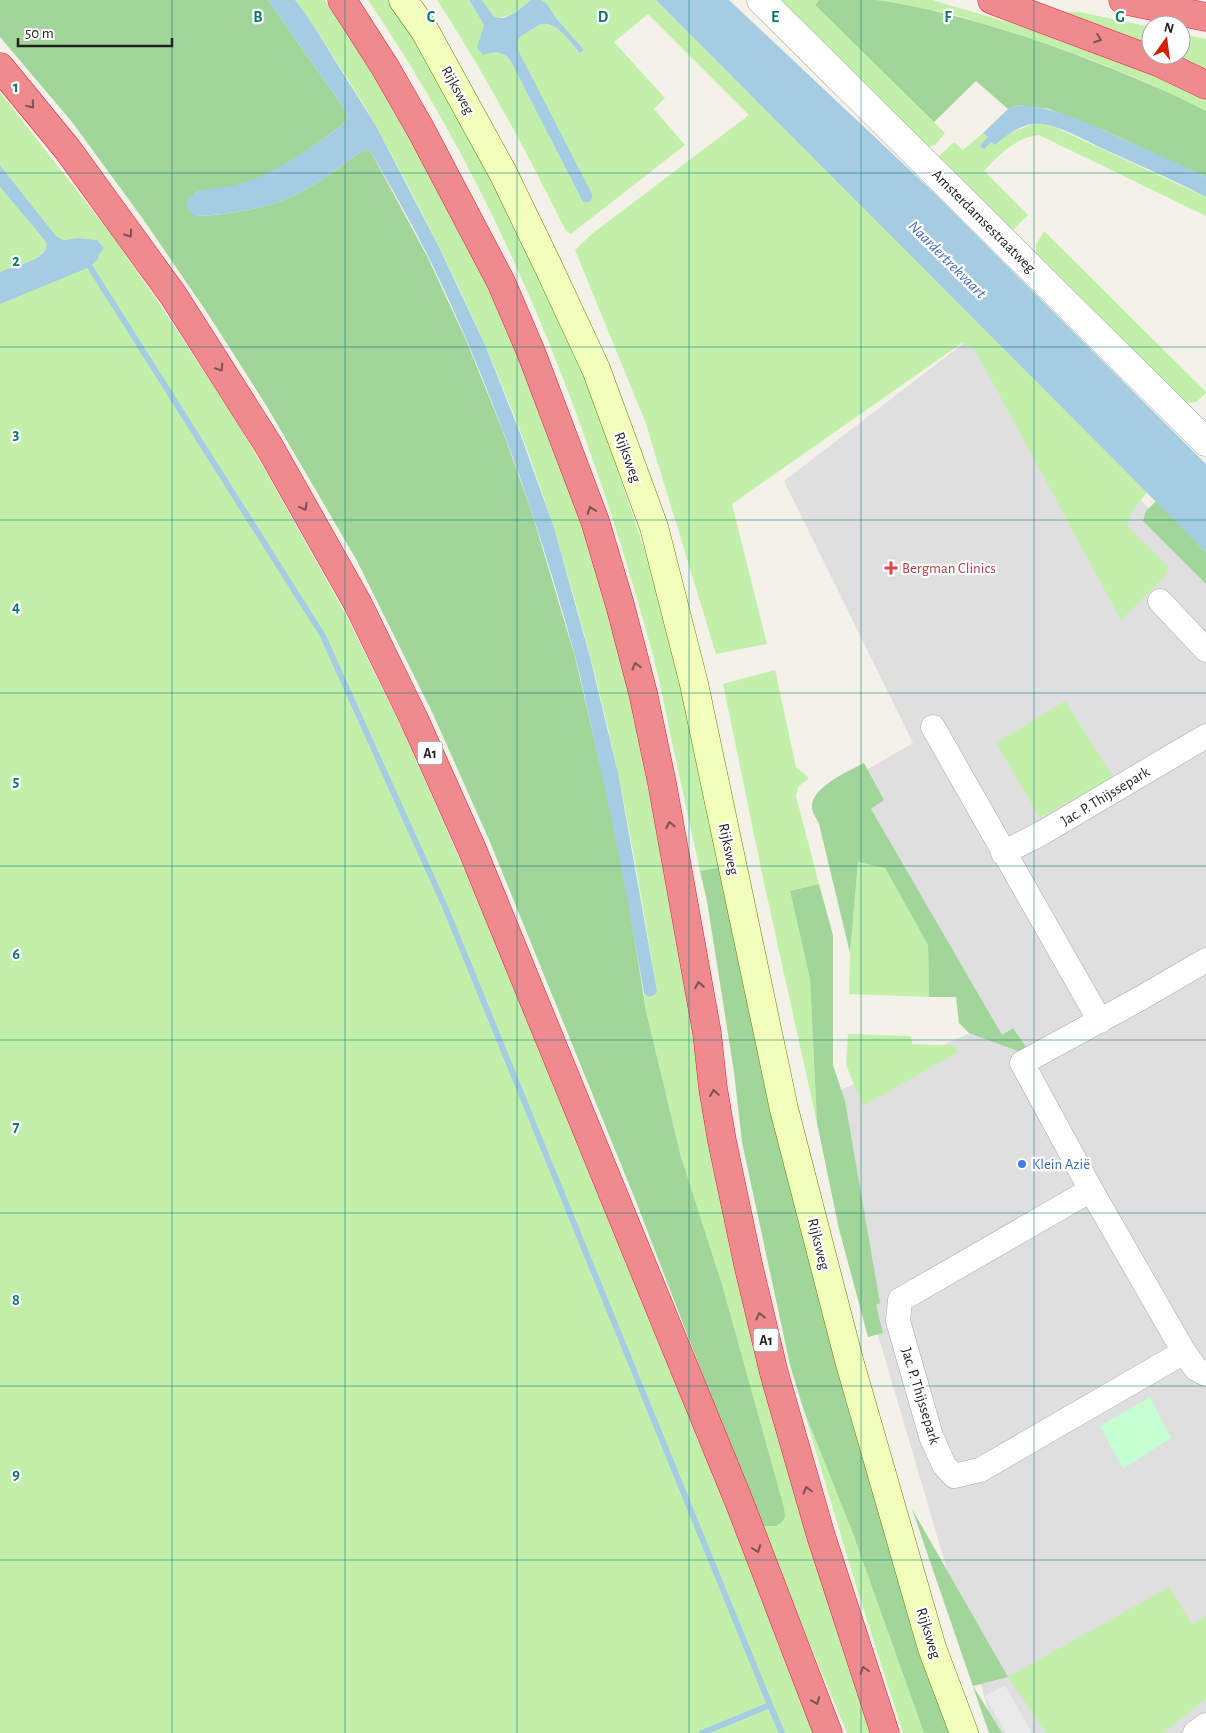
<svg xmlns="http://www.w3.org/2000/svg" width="1206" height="1733" font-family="'Alegreya Sans',sans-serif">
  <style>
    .residential { fill: #e0dfdf }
    .grass { fill: #c2f0ab }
    .forest { fill: #a2d59a }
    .park { fill: #c4fed1 }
    .parking { fill: #eaeaea }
    .water { fill: #a6cce3 }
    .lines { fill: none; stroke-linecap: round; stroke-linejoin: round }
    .stream { stroke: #a6cce3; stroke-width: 6 }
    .minor-casing { stroke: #a9a9a9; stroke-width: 25 }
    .tertiary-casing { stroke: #a9a9a9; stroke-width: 29 }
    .secondary-casing { stroke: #608200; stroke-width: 29 }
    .motorway-casing { stroke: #eb1b43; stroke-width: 29 }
    .minor { stroke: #fff; stroke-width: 24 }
    .tertiary { stroke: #fff; stroke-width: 28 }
    .secondary { stroke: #f1ffba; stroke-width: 28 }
    .motorway { stroke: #ef8b8e; stroke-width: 28 }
    .oneway { stroke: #7e5153 }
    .grid { fill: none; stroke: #0f766e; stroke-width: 1; stroke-opacity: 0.55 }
    .health-dot { fill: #e0444e; stroke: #fff; stroke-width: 2 }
    .shop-dot { fill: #3f7fe0; stroke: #fff; stroke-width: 2 }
    .labels { text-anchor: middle; stroke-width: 4.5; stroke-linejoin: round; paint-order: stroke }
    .shield { fill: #fff; stroke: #646464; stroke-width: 1 }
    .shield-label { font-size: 14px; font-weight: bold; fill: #222 }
    .street-label { font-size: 15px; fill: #222; stroke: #fff }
    .health-label { font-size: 15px; fill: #be3a42; stroke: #fff; text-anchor: start }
    .shop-label { font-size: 15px; fill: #366cbe; stroke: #fff; text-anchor: start }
    .water-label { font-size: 16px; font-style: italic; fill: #456ebb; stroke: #fff }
    .grid-label { font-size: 16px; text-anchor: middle; font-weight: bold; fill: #0f766e; stroke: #fff; stroke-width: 4.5; stroke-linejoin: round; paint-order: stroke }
  </style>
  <rect width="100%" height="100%" fill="#f3f1e8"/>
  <!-- residential -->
  <path class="residential" d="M977,333L1206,567V1733H995L866,1294L831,1094L986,1026L849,780L913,743L784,481Z"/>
  <!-- grass -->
  <path class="grass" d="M295,0H325L377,80L424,159L491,287L549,431L596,570L628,682L646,766L686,988L879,1733H847L761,1526H776L681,1157L646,1011L644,993L650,997L655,995L657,991C645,918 633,846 618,774C601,692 579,611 554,530C512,391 447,256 377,128C356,90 331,53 308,17Z
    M368,0H391L439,74L550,290L596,407L650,566L694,727L722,867L700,871C690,825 680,779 670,733C665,708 660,683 654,659C591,427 504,199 368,0Z
    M437,0H469L484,25L489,53H502L510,60L583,202H589L592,199L518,50V39C525,34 531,29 539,25C555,18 571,43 580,53L584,50L557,19L547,4L541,0H656L1147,492L1131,513L1127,526L1168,566L1166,575L1121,620L975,350L962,343L732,504L767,644L716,654L645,421L575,250L593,233L749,115L648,14L614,42L665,98L654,109L685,145L571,234L566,231C526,151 486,75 437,0Z
    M482,0H531C519,9 510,19 494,17Z
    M773,0H819L815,5L945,133L935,145L922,148Z
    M876,0H932L1004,21L1059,39L1156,76L1206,100V111C1126,69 1038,39 951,14C927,8 900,8 876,0Z
    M1056,11L1079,12L1151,27V50Z
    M1181,34L1206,39V74L1162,55H1181Z
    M0,92L110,233L161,306L237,422L269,477L346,615L402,728L487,921L820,1733H0V304L98,259L100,253L97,240L79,238L63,240L56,236L0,165Z
    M1032,124H1042L1054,127L1206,197V216L1039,135C1015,138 1000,154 984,171L1028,215L1008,235L938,165L939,156L954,142L963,150L983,133L996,144L1004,136Z
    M0,187L46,242C49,260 13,266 0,272Z
    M1044,231L1206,392V393L1196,402L1179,404L1036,263V245Z
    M775,670L796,767L809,778L798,787L796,796L819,884L790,891L810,979L817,1123L763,878L723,684Z
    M1065,701L1113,777L1040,818L996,743Z
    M858,862L885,868L928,945L929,997L849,994L850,953Z
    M848,1034L911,1036L912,1044L955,1046L958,1052L863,1106L846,1065Z
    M803,1408L852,1531L924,1733H903L852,1573Z
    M1169,1587L1192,1624L1206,1616V1699L1163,1733H1046L1008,1677Z"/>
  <!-- forest -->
  <path class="forest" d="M0,0H268L346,111L348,120C313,147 278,175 235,186C222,189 209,190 196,192L195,216C225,215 258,210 286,199C313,188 338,168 362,151L367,150L371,152L428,258L466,340L502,429L531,510L575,657L604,781L625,880L646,1011L681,1157L722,1285L784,1508L785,1517L782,1522L776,1526H761L637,1204L490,842L433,714L356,559L266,405L208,314L143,219L72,122L0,37Z
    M819,0C837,0 858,0 876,0C945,10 1012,31 1077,55C1121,72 1164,89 1206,111V177L1103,130L1049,109L1017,105L1008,109L976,81L934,122L815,5Z
    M1156,501L1206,552V584L1143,521L1146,511Z
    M864,763L884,800L871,809L1002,1035L1013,1028L1026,1047L1021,1052L969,1033L959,1023L956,997H929L928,945L885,868L858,862L850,953L819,824C817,819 813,814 812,809C809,788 849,771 864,763Z
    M722,867L954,1733H924L852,1531L803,1408L790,1365L742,1142L734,1072L707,901L700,871Z
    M819,884L833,935V1065L845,1101L880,1303L876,1305L883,1333L868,1337L839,1229L817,1123L810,979L790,891Z
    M912,1509L1008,1677L973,1686L1002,1733H989Z"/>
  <!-- park -->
  <path class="park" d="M1150,1397L1171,1438L1123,1469L1100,1426Z"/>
  <!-- parking -->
  <path class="parking" d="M1005,1685L1032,1733H1006L985,1696Z"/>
  <!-- water -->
  <path class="water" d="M268,0H295L308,17L376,126L439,247L485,345L520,433L554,528L590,657L618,773L657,991L655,995L649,997L644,993C629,906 613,820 593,734C587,708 582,682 575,656C538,520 491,385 429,258C411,222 391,187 371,152L367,150L362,151C338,168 313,188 286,199C258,210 225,215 194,216L189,211L186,204C194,184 220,190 238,185C282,170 311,149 348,120L346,111Z
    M469,0H482L494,17L504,18L516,12L531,0H541L547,4L557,19L584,50L580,53C571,43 555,18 539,25C532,29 524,34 518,39V50L592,194V199L589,202H583L510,60C503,51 493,51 483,55L477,48L484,25Z
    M656,0H729L931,190L1206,464V552Z
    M1017,105C1055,107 1086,122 1120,138C1146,149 1172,161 1198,173L1206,177V197C1174,180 1141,166 1108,151C1088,142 1054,121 1032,124C1019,126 1005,136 995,145L991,142L984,149L980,146L988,137L983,133L1008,109Z
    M0,165L56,236L63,240L79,238L97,240L104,248L100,253L98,259L90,267L0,304V272C13,266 50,260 46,242L0,187Z"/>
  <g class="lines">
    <!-- stream -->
    <path class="stream" d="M90,267L323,636L446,909L770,1705
      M702,1733L770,1705L782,1733"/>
    <!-- minor casing -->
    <g class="minor-casing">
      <path id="minor" d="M1160,601L1206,650
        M933,727L1100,1021
        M1003,853L1042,833L1206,736
        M1206,960L1141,998L1022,1063L1091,1190L1184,1352L1196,1369L1206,1374
        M1091,1190L900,1300L898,1321L931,1436L944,1465L954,1476L980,1470L1184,1352
        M1195,1733L1206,1725"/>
    </g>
    <!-- tertiary casing -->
    <g class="tertiary-casing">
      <path id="tertiary" d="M761,0L1206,442"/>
    </g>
    <!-- secondary casing -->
    <g class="secondary-casing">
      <path id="secondary" d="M403,0L425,31L503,173L548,266L596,369L654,527L694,684L784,1109L849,1360L932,1648L964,1733"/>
    </g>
    <!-- motorway casing -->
    <g class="motorway-casing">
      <path id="motorway" d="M342,0L385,67L421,130L501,282L531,352L595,521L620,605L643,693L662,783L707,1033L713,1088L722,1141L748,1264L774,1373L821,1536L885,1733
        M992,0L1160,63L1206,85
        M1123,0L1206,17
        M0,67L68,150L173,295L269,446L358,604L414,719L472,849L740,1504L828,1733"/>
    </g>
    <!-- minor -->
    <use href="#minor" class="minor"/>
    <!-- tertiary -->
    <use href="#tertiary" class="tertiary"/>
    <!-- secondary -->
    <use href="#secondary" class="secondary"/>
    <!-- motorway -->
    <use href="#motorway" class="motorway"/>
  </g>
  <!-- one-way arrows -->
  <defs><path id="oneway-chevron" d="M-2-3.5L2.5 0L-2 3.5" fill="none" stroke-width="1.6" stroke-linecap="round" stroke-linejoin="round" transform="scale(1.25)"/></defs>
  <g class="oneway">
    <use href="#oneway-chevron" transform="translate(1098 39) rotate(20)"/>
    <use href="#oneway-chevron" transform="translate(31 105) rotate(51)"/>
    <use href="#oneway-chevron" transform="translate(129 234) rotate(54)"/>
    <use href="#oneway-chevron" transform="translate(220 368) rotate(57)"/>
    <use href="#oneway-chevron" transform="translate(304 507) rotate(61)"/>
    <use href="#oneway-chevron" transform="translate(591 510) rotate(-110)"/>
    <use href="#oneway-chevron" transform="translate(636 666) rotate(-105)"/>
    <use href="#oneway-chevron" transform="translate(670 825) rotate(-101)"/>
    <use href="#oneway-chevron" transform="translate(699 985) rotate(-100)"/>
    <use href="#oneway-chevron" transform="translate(714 1093) rotate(-99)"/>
    <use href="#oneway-chevron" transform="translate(760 1316) rotate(-103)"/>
    <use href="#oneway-chevron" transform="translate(807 1490) rotate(-106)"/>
    <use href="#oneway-chevron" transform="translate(757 1549) rotate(69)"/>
    <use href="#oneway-chevron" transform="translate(864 1670) rotate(-108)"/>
    <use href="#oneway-chevron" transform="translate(816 1701) rotate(69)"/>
  </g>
  <!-- grid -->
  <path class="grid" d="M172,0V1733M345,0V1733M517,0V1733M689,0V1733M861,0V1733M1034,0V1733M0,173H1206M0,347H1206M0,520H1206M0,693H1206M0,866H1206M0,1040H1206M0,1213H1206M0,1386H1206M0,1560H1206"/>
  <!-- markers -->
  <path class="health-dot" d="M888.5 560.5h5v5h5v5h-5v5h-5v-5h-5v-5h5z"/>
  <circle class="shop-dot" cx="1022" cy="1164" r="5"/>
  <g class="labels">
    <!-- shield labels -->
    <g class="shield">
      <rect x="417.5" y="741.5" width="25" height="23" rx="4"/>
      <rect x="753.5" y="1328.5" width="25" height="23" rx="4"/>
    </g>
    <g class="shield-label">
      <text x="430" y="758">A1</text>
      <text x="766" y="1345">A1</text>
    </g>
    <!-- street labels -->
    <g class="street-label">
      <text transform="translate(458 90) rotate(61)" y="5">Rijksweg</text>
      <text transform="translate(984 221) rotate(45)" y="5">Amsterdamsestraatweg</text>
      <text transform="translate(628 457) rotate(70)" y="5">Rijksweg</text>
      <text transform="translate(1105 796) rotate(-31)" y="5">Jac. P. Thijssepark</text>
      <text transform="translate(729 849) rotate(78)" y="5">Rijksweg</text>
      <text transform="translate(819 1244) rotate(76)" y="5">Rijksweg</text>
      <text transform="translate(921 1396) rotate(73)" y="5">Jac. P. Thijssepark</text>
      <text transform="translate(929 1633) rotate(73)" y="5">Rijksweg</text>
    </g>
    <!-- health labels -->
    <g class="health-label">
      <text x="902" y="573">Bergman Clinics</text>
    </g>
    <!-- shop labels -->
    <g class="shop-label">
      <text x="1032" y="1169">Klein Azië</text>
    </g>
    <!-- water labels -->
    <g class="water-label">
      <text transform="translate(948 259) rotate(45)" y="6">Naardertrekvaart</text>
    </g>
  </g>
  <g class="grid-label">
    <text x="258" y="22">B</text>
    <text x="431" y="22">C</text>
    <text x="603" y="22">D</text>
    <text x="775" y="22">E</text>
    <text x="948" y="22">F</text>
    <text x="1120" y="22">G</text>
    <text x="16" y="92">1</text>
    <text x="16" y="266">2</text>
    <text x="16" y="439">3</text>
    <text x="16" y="612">4</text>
    <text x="16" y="786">5</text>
    <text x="16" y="959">6</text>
    <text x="16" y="1132">7</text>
    <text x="16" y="1305">8</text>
    <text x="16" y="1479">9</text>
  </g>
  <!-- north arrow -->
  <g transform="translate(1166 40) rotate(14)"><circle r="24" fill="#ffffff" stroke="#a7a7a7"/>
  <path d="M0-4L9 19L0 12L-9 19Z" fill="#d42000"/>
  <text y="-8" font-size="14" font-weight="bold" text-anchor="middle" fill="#222222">N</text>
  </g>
  <!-- scale -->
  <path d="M18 38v8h154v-8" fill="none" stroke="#222222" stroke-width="2.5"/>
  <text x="25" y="38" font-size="15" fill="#222222" stroke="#ffffff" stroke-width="4" paint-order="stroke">50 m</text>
</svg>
